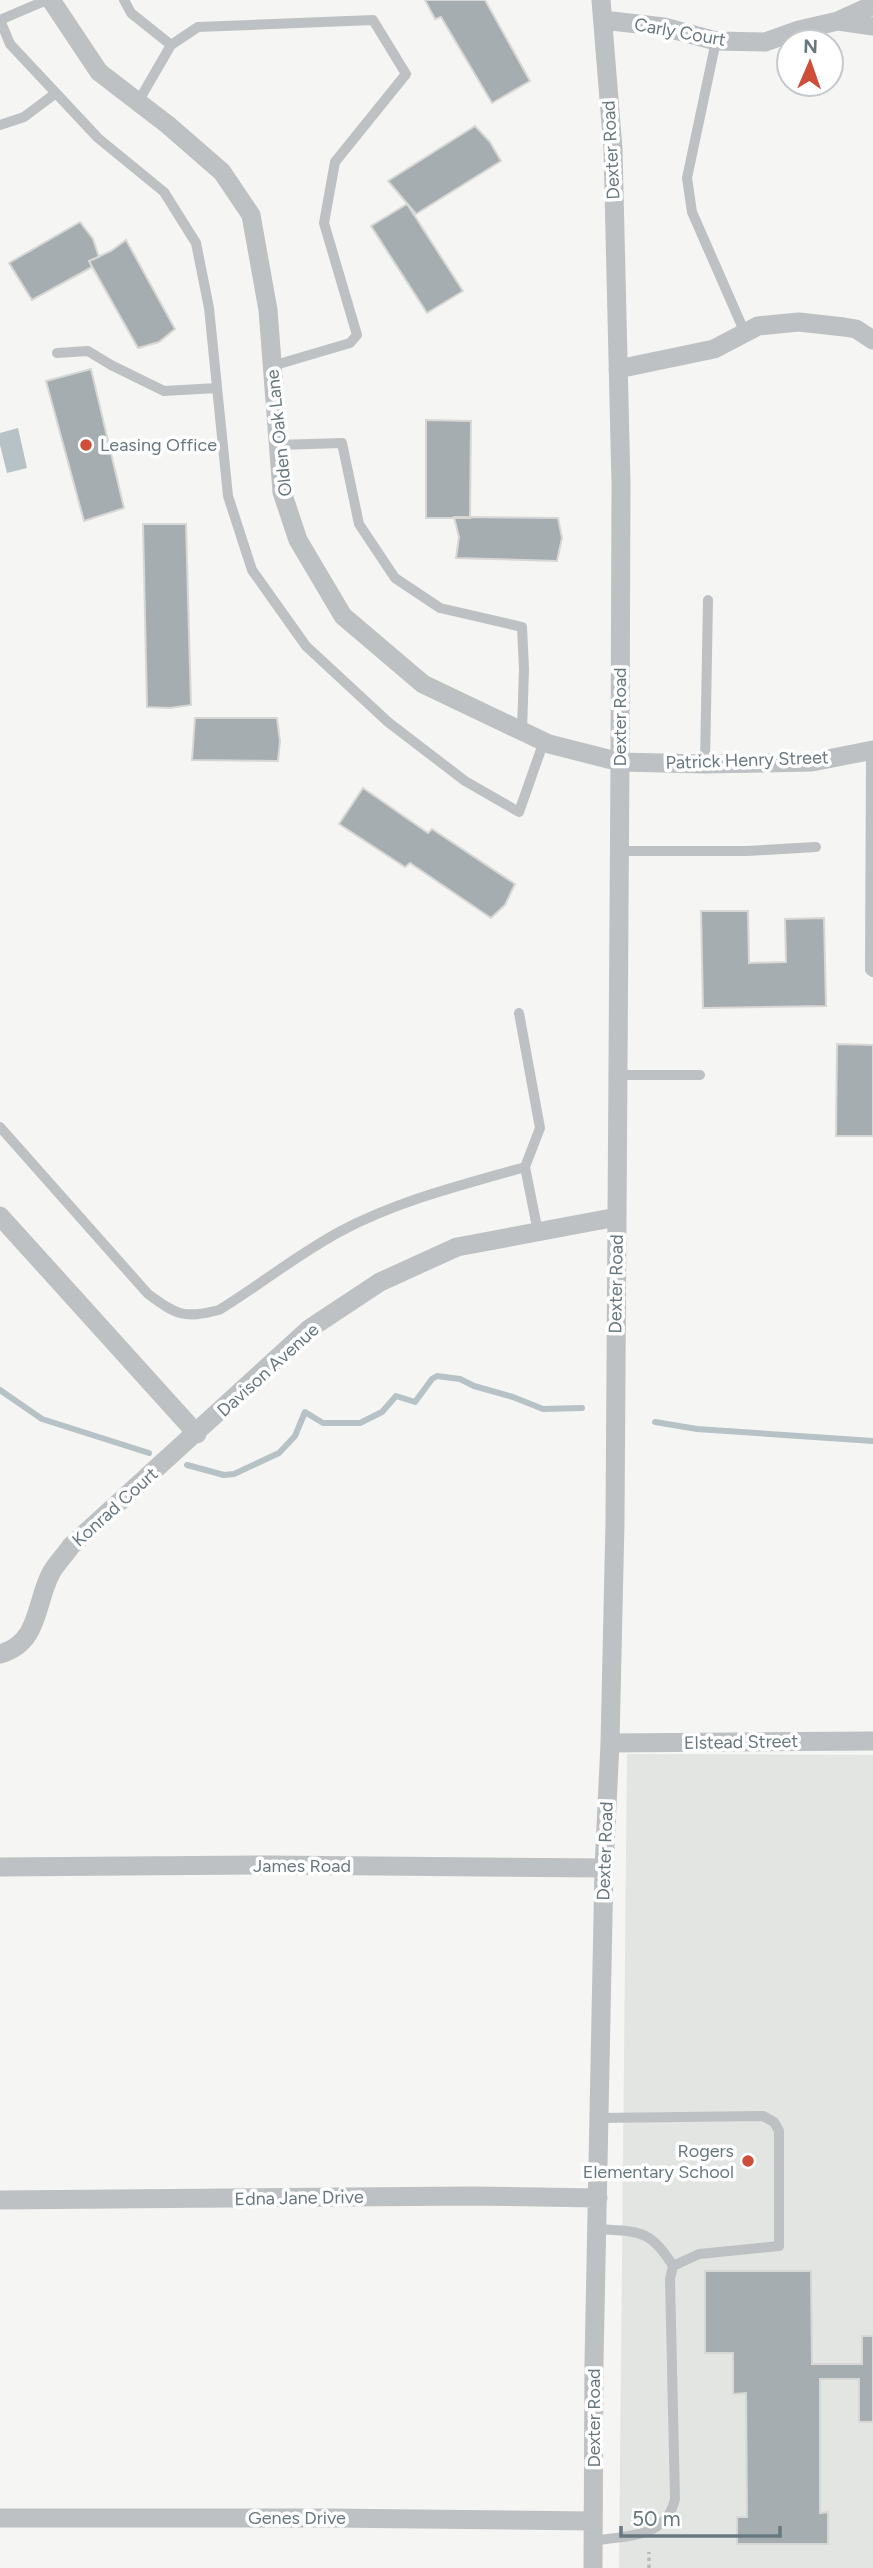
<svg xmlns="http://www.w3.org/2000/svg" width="873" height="2568" font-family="Figtree,sans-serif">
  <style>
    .built { fill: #e3e5e3 }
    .water { fill: #b6c2c6 }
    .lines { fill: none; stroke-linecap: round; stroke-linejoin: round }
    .stream { stroke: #b6c2c6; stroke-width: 6 }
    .building { fill: #a5adb1; stroke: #d7d7d5; stroke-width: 2 }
    .path { stroke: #b7babc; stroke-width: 3.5; stroke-dasharray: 3.5 3.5; stroke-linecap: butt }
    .service { stroke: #bdc1c4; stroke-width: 10 }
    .minor { stroke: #bdc1c4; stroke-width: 19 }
    .poi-dot { fill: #cf4e39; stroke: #fff; stroke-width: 2.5 }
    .labels { text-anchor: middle; stroke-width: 7; stroke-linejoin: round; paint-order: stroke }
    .street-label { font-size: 18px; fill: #687880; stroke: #fff }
    .poi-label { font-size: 18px; fill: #687880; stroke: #fff; text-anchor: start }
  </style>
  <rect width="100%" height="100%" fill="#f5f5f3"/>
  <!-- built -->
  <path class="built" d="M627,1754L873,1755V2568H619Z"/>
  <!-- water -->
  <path class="water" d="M18,428L27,468L7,473L0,445V433Z"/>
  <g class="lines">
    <!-- stream -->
    <path class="stream" d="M0,1390L42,1419L149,1453
      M655,1422L697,1429L873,1441
      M187,1465L224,1475L234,1474L279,1453L295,1436L305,1412L323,1423H360L382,1412L396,1396L415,1402L432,1379L437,1376L460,1379L474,1386L513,1397L543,1409L582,1408"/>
  </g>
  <!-- building -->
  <path class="building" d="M425,0H485L530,81L492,103L441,17L435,19Z
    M475,126L490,142L501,161L416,214L388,181Z
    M407,204L463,291L427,313L371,226Z
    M80,222L93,239L99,257L89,261L92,267L32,300L9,263Z
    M126,240L175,329L159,342L138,348L89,261L111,251Z
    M91,369L124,508L84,521L46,381Z
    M426,420L471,421L470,518H426Z
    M454,517L558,518L562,538L557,561L456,558L459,537Z
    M143,524H186L191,705L170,708L147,707Z
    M195,718H277L280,741L278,761L192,760Z
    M363,788L428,833L432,829L515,884L505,905L491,918L410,863L405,867L339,824Z
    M701,911H748L749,963L786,962L785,919L824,918L826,1006L703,1008Z
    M837,1044L873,1045V1136H836Z
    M705,2271H811L812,2364H862V2336H873V2422H859V2379H820V2513L828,2512V2544H737V2517H747L746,2393L733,2394V2353H705Z"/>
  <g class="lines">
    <!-- path -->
    <path class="path" d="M649,2568V2552"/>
    <!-- service -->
    <path class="service" d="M47,0L0,20L10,44L98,138L164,192L196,243L209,308L228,496L252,570L306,646L388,722L465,781L519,812L544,741
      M124,0L131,13L171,45L198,27L373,20L406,74L335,162L324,223L357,335L350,343L272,366
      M716,41L687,178L692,212L745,333
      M138,102L171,45
      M0,125L24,117L56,93
      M57,353L88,351L111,365L164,391L217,388
      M278,445L342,443L359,524L395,578L440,608L522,627L524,669L522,731
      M871,750L870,970L873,972
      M705,764L708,600
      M619,851H747L816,847
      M519,1013L540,1128L525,1167
      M618,1075H700
      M0,1127L148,1294C177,1315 183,1319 219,1310C260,1285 298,1254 341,1231C400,1200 462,1185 525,1167L538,1232
      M597,2229C638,2232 650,2228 673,2266
      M593,2541C627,2535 666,2539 675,2499L670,2279L673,2266L699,2254L779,2246V2131L774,2122L763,2116L599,2118"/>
    <!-- minor -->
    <path class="minor" d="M51,0L99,72L168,125L222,172L251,215L268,310L282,492L298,540L343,616L423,684L549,744L620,762L705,764L812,762L873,750
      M603,20L664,27L716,41L765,42L799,30L838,21L873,5
      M838,21L873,26
      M618,369L714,349L758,326L799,322L844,327L856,329L873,340
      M0,1216L197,1434
      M0,1654C40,1643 35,1603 51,1573C56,1564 65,1555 71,1546L309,1329L380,1282L457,1247L617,1217
      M610,1743L873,1741
      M0,1867L270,1865L604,1868
      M0,2200L471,2196L598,2198
      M0,2518H330L593,2521
      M593,2568L594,2362L604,1868L610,1743L615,1522L620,762L621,484L613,149L601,0"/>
  </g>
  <!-- markers -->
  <g class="poi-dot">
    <circle cx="86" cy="445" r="7"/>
    <circle cx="748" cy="2161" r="7"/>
  </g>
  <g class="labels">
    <!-- street labels -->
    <g class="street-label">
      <text transform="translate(680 32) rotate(10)" y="6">Carly Court</text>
      <text transform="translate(611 150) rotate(-93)" y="6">Dexter Road</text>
      <text transform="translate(279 433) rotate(-96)" y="6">Olden Oak Lane</text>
      <text transform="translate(620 717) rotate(-90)" y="6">Dexter Road</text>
      <text transform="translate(747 760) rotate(-2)" y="6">Patrick Henry Street</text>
      <text transform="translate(616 1284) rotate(-89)" y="6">Dexter Road</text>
      <text transform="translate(268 1370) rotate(-42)" y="6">Davison Avenue</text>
      <text transform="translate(115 1507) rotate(-42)" y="6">Konrad Court</text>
      <text transform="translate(741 1742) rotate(-1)" y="6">Elstead Street</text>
      <text transform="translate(605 1851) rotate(-88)" y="6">Dexter Road</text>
      <text x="302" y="1872">James Road</text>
      <text transform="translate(299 2198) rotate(-1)" y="6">Edna Jane Drive</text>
      <text transform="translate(594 2418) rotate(-90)" y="6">Dexter Road</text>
      <text x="297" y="2524">Genes Drive</text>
    </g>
    <!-- poi labels -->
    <g class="poi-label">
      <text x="100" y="451">Leasing Office</text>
      <text x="734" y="2157" text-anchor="end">Rogers<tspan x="734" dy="21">Elementary School</tspan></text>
    </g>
  </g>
  <!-- north arrow -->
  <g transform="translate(810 63) rotate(2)"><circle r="33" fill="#ffffff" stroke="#c3c9cc" stroke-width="2"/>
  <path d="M0-5L12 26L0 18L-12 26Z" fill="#cf4e39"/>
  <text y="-10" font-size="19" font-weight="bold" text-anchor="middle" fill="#687880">N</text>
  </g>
  <!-- scale -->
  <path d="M621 2526v10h159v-10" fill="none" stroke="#687880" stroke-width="3.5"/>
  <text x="632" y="2526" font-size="21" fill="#687880" stroke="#ffffff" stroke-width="5" paint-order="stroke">50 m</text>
</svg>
